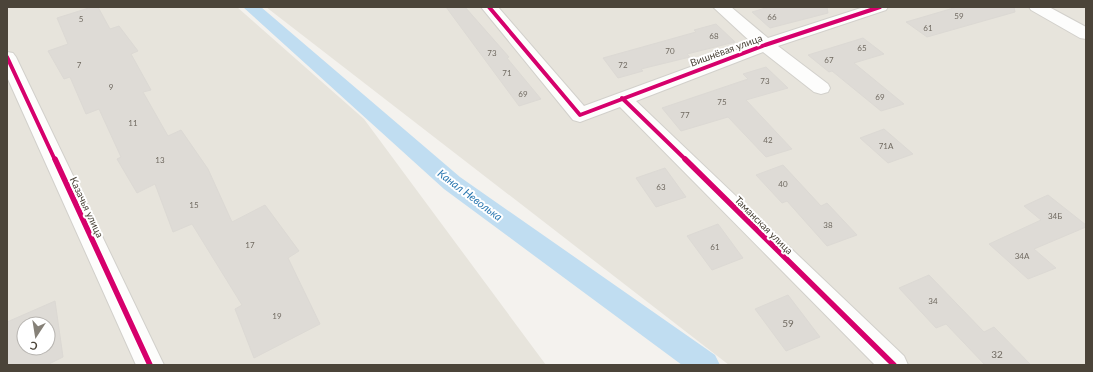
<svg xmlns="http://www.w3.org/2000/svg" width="1093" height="372" font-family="Lato,sans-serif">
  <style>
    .residential { fill: #e7e4dc; fill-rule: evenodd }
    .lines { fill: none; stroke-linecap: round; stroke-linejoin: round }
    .canal { fill: #c0ddf1; fill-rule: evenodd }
    .building { fill: #dedbd6; stroke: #dcd9d4; fill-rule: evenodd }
    .street-casing { stroke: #d2d0cb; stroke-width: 2 }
    .street { fill: #fdfdfc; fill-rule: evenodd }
    .cycleway-far1-casing { stroke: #fff; stroke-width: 6 }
    .cycleway-casing { stroke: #fff; stroke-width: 8 }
    .cycleway-far1 { stroke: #d6006c; stroke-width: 4 }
    .cycleway { stroke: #d6006c; stroke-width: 5.5 }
    .labels { text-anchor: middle; stroke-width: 4; stroke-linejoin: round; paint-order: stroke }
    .number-label { font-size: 8px; fill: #706a61 }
    .street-label { font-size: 10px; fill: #4b4439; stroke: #fff }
    .near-number-label { font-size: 10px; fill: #706a61 }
    .water-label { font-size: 11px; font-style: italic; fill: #2e7ab2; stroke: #fff }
  </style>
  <rect width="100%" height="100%" fill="#f4f2ee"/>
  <!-- residential -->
  <path class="residential" d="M7,7H237L364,119L546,365H7ZM24,324H48V348H24Z
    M266,7H1086V365H729Z"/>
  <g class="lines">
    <!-- canal -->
    <path class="canal" d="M243,7H261L460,177L715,355L720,365H682L444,189Z"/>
  </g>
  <!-- building -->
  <path class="building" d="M92,7H98L110,29L119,26L138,51L131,54L151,90L143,92L168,136L181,130L208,169L232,222L265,205L299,251L288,258L320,324L254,358L235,309L242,305L192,224L173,232L155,184L137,193L117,159L121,157L99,109L86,114L70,77L64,79L48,51L68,44L57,18Z
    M446,7H465L509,57L507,58L541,99L519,106Z
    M769,7H827L828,13L770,28L752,12Z
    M957,7H1014L1015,12L927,37L906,22Z
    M716,24L735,42L687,54L690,57L641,69L643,71L618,78L603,58L696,32L694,30Z
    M863,38L884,54L854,63L904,104L881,111L832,71L829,72L808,55Z
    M766,67L788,88L746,100L792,149L766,157L728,117L681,131L662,108L748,79L743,74Z
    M884,129L913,154L888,163L860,138Z
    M783,165L821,206L827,203L857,235L827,246L787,201L782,203L756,175Z
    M665,168L686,197L656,207L636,178Z
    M1048,195L1086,225V227L1034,249L1056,268L1028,279L989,244L1041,220L1024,206Z
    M718,224L743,258L712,270L687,236Z
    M929,275L984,332L994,327L1031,365H985L946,324L936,328L899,288Z
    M788,295L820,337L786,351L755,309Z
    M55,301L63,357L47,365H7V322ZM24,324H48V348H24Z"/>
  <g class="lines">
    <!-- street casing -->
    <g class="street-casing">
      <path id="street" d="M481,7H498L584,106L753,44L713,7H731L768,38L864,7H888L886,10L778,46L828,84L830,88L828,92L821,94L814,92L763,52L636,101L904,356L908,365H875L620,107L580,122L573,120Z
        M1029,7H1049L1086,27V39L1080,38L1031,10Z
        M7,52L13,53L16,57L164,365H136L7,77Z"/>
    </g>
    <!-- street -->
    <use href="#street" class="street"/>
    <!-- cycleway-far1 casing -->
    <g class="cycleway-far1-casing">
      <path id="cycleway-far1" d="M489,7L580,115L765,45L880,7
        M7,57L55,160
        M622,98L686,160"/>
    </g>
    <!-- cycleway casing -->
    <g class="cycleway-casing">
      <path id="cycleway" d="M55,159L150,365
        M685,159L894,365"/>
    </g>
    <!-- cycleway-far1 -->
    <use href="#cycleway-far1" class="cycleway-far1"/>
    <!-- cycleway -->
    <use href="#cycleway" class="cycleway"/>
  </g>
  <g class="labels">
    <!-- number labels -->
    <g class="number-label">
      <text x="959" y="19">59</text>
      <text x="772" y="20">66</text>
      <text x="81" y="22">5</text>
      <text x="928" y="31">61</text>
      <text x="714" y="39">68</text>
      <text x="862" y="51">65</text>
      <text x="670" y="54">70</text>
      <text x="492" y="56">73</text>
      <text x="829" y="63">67</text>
      <text x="79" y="68">7</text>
      <text x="623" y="68">72</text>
      <text x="507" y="76">71</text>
      <text x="765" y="84">73</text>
      <text x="111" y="90">9</text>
      <text x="523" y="97">69</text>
      <text x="880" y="100">69</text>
      <text x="722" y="105">75</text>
      <text x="685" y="118">77</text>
      <text x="133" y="126">11</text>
      <text x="768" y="143">42</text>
      <text x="886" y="149">71А</text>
      <text x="160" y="163">13</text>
      <text x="783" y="187">40</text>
      <text x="661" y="190">63</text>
      <text x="194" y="208">15</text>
      <text x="1055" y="219">34Б</text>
      <text x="828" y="228">38</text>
      <text x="250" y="248">17</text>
      <text x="715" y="250">61</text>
      <text x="1022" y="259">34А</text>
      <text x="933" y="304">34</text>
      <text x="277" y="319">19</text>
    </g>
    <!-- street labels -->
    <g class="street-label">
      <text transform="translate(726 50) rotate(-20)" y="4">Вишнёвая улица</text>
      <text transform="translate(87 207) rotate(65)" y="4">Казачья улица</text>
      <text transform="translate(764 225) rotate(45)" y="4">Таманская улица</text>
    </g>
    <!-- near-number labels -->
    <g class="near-number-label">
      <text x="788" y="327">59</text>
      <text x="997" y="358">32</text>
    </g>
    <!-- water labels -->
    <g class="water-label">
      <text transform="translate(470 195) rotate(37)" y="4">Канал Неволька</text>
    </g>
  </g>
  <!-- border -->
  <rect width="1093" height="372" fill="none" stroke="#4b4439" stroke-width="16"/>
  <!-- north arrow -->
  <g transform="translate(36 336) rotate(192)"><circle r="19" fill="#ffffff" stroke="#b7b4b0"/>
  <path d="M0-3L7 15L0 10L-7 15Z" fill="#868178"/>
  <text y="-6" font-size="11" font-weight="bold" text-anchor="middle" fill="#4b4439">С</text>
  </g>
</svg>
